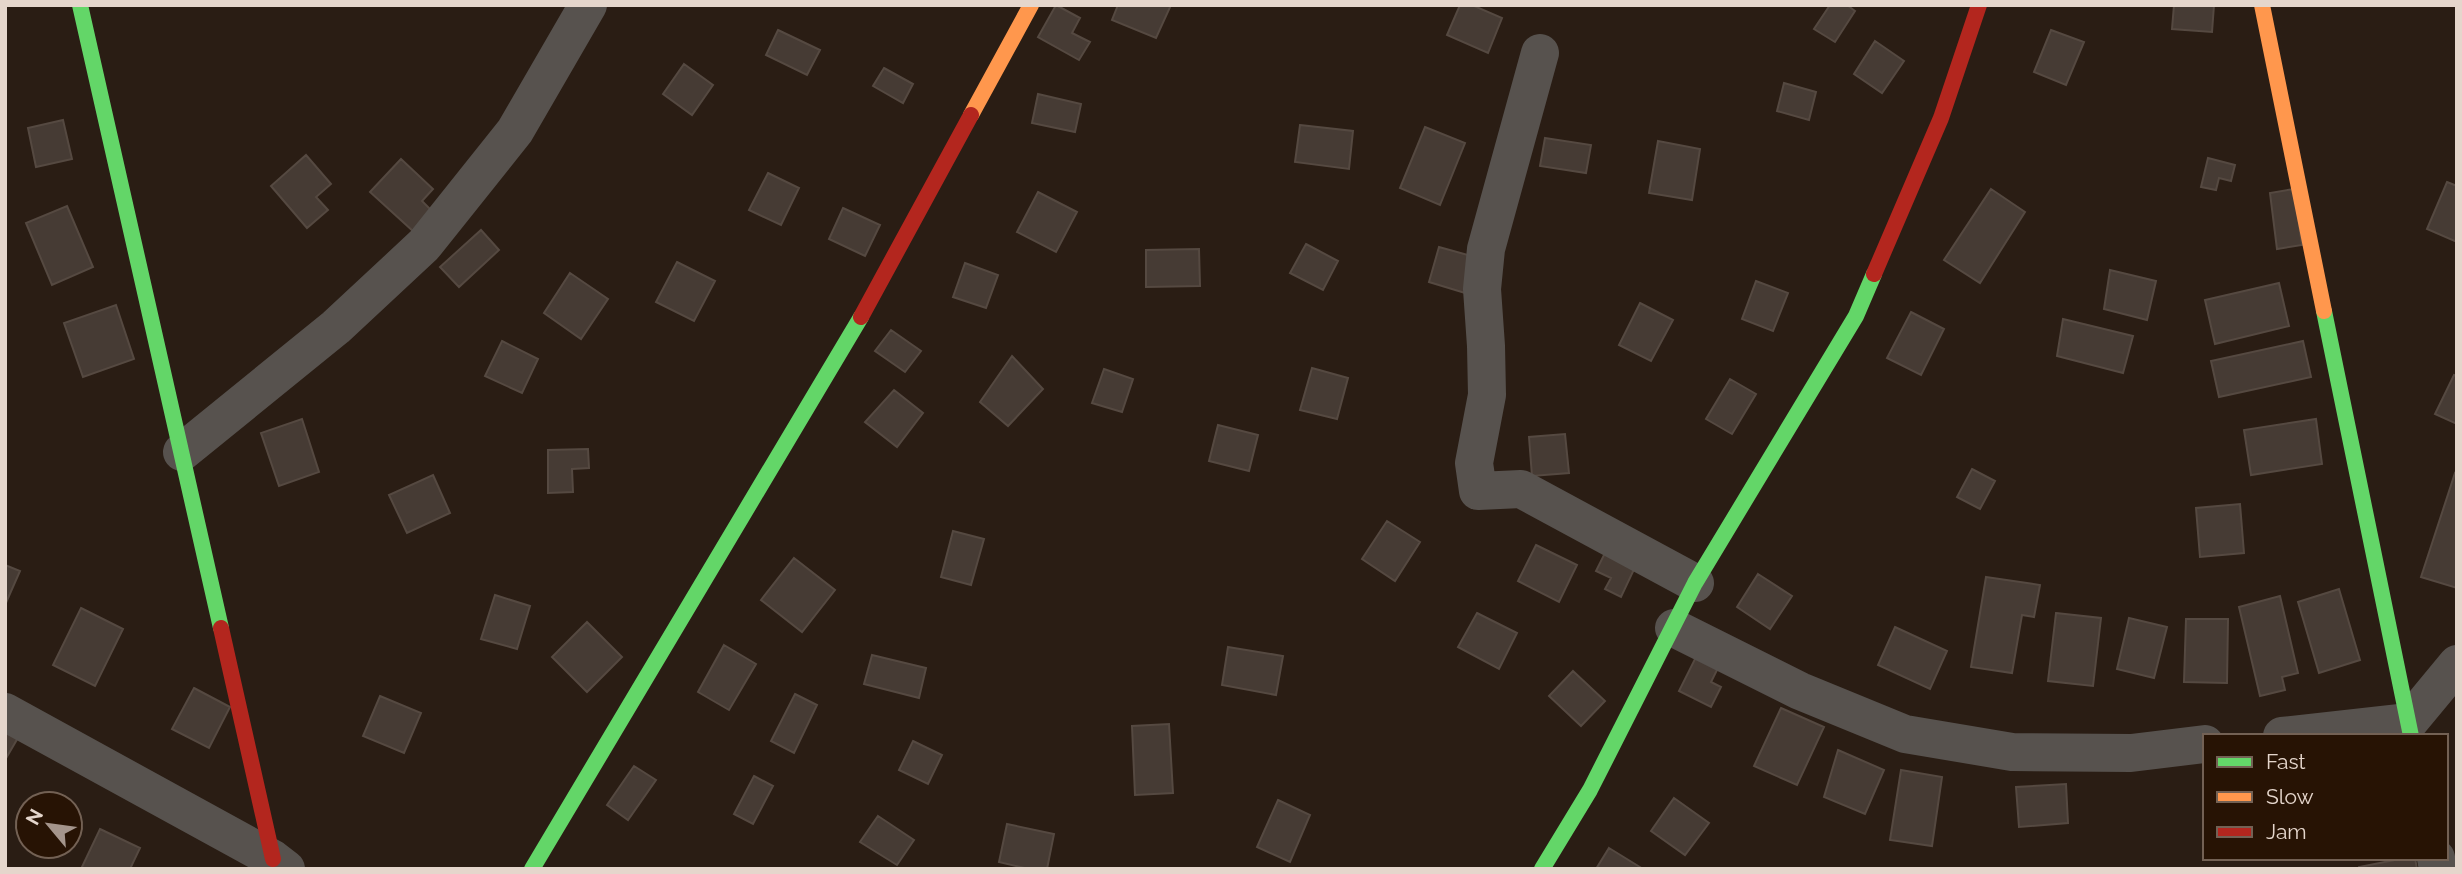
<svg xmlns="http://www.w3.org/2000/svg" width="2462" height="874" font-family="Raleway,sans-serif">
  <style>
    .building { fill: #463b34; stroke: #554941; stroke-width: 2 }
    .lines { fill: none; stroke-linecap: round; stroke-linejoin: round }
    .street { stroke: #57524e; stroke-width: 38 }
    .fast { stroke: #63d668; stroke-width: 16 }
    .slow { stroke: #ff974d; stroke-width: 16 }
    .jam { stroke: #b3261e; stroke-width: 16 }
  </style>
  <rect width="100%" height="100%" fill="#2a1d14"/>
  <!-- building -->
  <path class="building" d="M1056,5L1080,18L1072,33L1090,42L1079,60L1038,37Z
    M1118,5H1171L1156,38L1112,20Z
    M1460,5H1472L1502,18L1488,53L1447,35Z
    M1830,5H1847L1855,11L1835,42L1814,29Z
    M2174,5H2214L2212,32L2172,29Z
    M778,30L820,50L807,75L766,55Z
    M2051,30L2084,42L2066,85L2034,72Z
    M1875,41L1904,61L1882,93L1854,74Z
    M684,64L713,85L692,115L663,94Z
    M884,68L913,84L903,103L873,86Z
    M1784,83L1816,92L1809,120L1777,111Z
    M1038,94L1081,104L1075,132L1032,123Z
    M63,120L72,159L36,167L28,128Z
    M1300,125L1353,131L1349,169L1295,162Z
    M1425,127L1465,143L1440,205L1400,188Z
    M1545,138L1591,145L1586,173L1540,166Z
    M1658,141L1700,149L1692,200L1649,193Z
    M306,155L331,184L316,197L328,210L307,228L271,186Z
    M2208,158L2235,165L2231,181L2219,178L2216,190L2201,187Z
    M401,159L433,189L422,201L432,211L414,232L370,192Z
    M768,173L799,188L781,225L749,210Z
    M2447,182L2457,186V242L2427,229Z
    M1991,189L2025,212L1980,283L1944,260Z
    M2294,189L2302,245L2277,249L2270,193Z
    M1038,192L1077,212L1056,252L1017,232Z
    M67,206L93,267L52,285L26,223Z
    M843,208L880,225L865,256L829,239Z
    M481,230L499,250L459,287L440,267Z
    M1306,244L1338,261L1323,290L1290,273Z
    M1439,247L1475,257L1465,293L1429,282Z
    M1199,249L1200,286L1146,287V250Z
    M677,262L715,281L694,321L656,302Z
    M965,263L998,275L986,308L953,297Z
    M2110,270L2156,281L2147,320L2104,309Z
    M570,273L608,299L581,339L544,313Z
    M1756,281L1788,293L1773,331L1742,319Z
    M2279,283L2289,326L2215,344L2205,300Z
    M1640,303L1673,320L1651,361L1619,345Z
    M116,305L134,359L83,377L64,323Z
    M1911,312L1944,329L1921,375L1887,358Z
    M2063,319L2133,336L2123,373L2057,356Z
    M891,330L921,351L905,372L875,351Z
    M502,341L538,359L522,393L485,376Z
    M2303,341L2311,377L2219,397L2211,361Z
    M1012,356L1043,389L1008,426L980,402Z
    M1312,368L1348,378L1337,419L1300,410Z
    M1104,369L1133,379L1122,412L1092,403Z
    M2454,375L2457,376V424L2435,414Z
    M1730,379L1756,394L1732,434L1706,419Z
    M894,390L923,413L897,447L865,422Z
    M302,419L319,472L279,486L261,433Z
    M2316,419L2322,464L2251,475L2244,430Z
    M1218,425L1258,435L1249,471L1209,461Z
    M1565,434L1569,473L1532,476L1529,437Z
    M588,449L589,468L572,469L573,492L548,493V450Z
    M1972,469L1995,481L1980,509L1957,497Z
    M2455,473L2457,474V588L2421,577Z
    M433,475L450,513L407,533L389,495Z
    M2240,504L2244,553L2200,557L2196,508Z
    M1387,521L1420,542L1395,581L1362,559Z
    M953,531L984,539L971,585L941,577Z
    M1536,545L1577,565L1559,602L1518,581Z
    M1607,549L1637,563L1621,597L1605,589L1611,578L1596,571Z
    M794,558L835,590L802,632L761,600Z
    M5,565L20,571L5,605Z
    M1758,574L1792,596L1770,629L1737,607Z
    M1986,577L2040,585L2034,617L2022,615L2012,673L1971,667Z
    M2339,589L2360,660L2319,673L2298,602Z
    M495,595L530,606L517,649L481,639Z
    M2280,596L2298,673L2282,677L2285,690L2260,696L2239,607Z
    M81,608L123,629L95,686L53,665Z
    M1477,613L1517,633L1499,669L1458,647Z
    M2056,613L2101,618L2093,686L2048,681Z
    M2129,618L2167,627L2154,678L2117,669Z
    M2186,619H2228L2227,683L2184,682Z
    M587,622L622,657L587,692L552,657Z
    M1895,627L1947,651L1930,689L1878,665Z
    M724,645L756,664L729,710L698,692Z
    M1228,647L1283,656L1276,695L1222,685Z
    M1699,651L1721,662L1711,682L1721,687L1711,707L1679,691Z
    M872,655L926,668L919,698L864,684Z
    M1573,671L1605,701L1581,726L1549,696Z
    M194,688L230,707L209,748L172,729Z
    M795,694L817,705L794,753L771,741Z
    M380,696L421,713L404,753L363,736Z
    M1781,708L1824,727L1797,785L1754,766Z
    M1169,724L1173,793L1135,795L1132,726Z
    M5,728L19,736L5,760Z
    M913,741L942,755L928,784L899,770Z
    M1838,750L1884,770L1865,814L1824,797Z
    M634,766L656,780L628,820L607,805Z
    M1901,770L1942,777L1932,846L1890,840Z
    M754,776L773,786L753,824L734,814Z
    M2066,784L2068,823L2019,827L2016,787Z
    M1674,798L1709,823L1685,855L1651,831Z
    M1278,800L1310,815L1290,862L1257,847Z
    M878,816L914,840L897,865L860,842Z
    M1007,824L1054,834L1047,869H1029L999,862Z
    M100,829L140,848L130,869H81Z
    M1609,848L1643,869H1596Z
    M2405,858H2415L2417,869H2359V867Z"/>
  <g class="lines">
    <!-- street -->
    <path class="street" d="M1540,53L1486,249L1482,289L1486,346L1487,395L1474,463L1478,491L1521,489L1695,583
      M182,452L336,327L424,245L515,131L588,5
      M1674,628L1800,691L1905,734L2012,752L2131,753L2205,744
      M5,712L273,859L286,869
      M2282,736L2409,722L2457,664
      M2436,858L2438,869"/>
    <!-- fast -->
    <path class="fast" d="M80,5L221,628
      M2324,311L2411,736
      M532,869L861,317
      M1542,869L1590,790L1695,583L1856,316L1874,274"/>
    <!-- slow -->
    <path class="slow" d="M2262,5L2324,311
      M971,115L1031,5"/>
    <!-- jam -->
    <path class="jam" d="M1874,274L1941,118L1979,5
      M861,317L971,115
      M221,628L273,859"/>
  </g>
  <!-- border -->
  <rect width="2462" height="874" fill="none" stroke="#e5d6cc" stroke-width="14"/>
  <!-- legend -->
  <rect x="2203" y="734" width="245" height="126" fill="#271304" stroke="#736154" stroke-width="2"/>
  <rect x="2217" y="757" width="35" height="10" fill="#63d668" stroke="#736154" stroke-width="2"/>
  <text x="2266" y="769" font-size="21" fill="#e5d6cc">Fast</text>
  <rect x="2217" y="792" width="35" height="10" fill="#ff974d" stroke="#736154" stroke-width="2"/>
  <text x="2266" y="804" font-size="21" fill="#e5d6cc">Slow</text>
  <rect x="2217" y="827" width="35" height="10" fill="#b3261e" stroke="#736154" stroke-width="2"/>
  <text x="2266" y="839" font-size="21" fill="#e5d6cc">Jam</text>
  <!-- north arrow -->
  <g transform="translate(49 825) rotate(299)"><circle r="33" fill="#271304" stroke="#736154" stroke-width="2"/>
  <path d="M0-5L12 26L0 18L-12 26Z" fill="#a4958c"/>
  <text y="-10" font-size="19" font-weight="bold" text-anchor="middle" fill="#e5d6cc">N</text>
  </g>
</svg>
